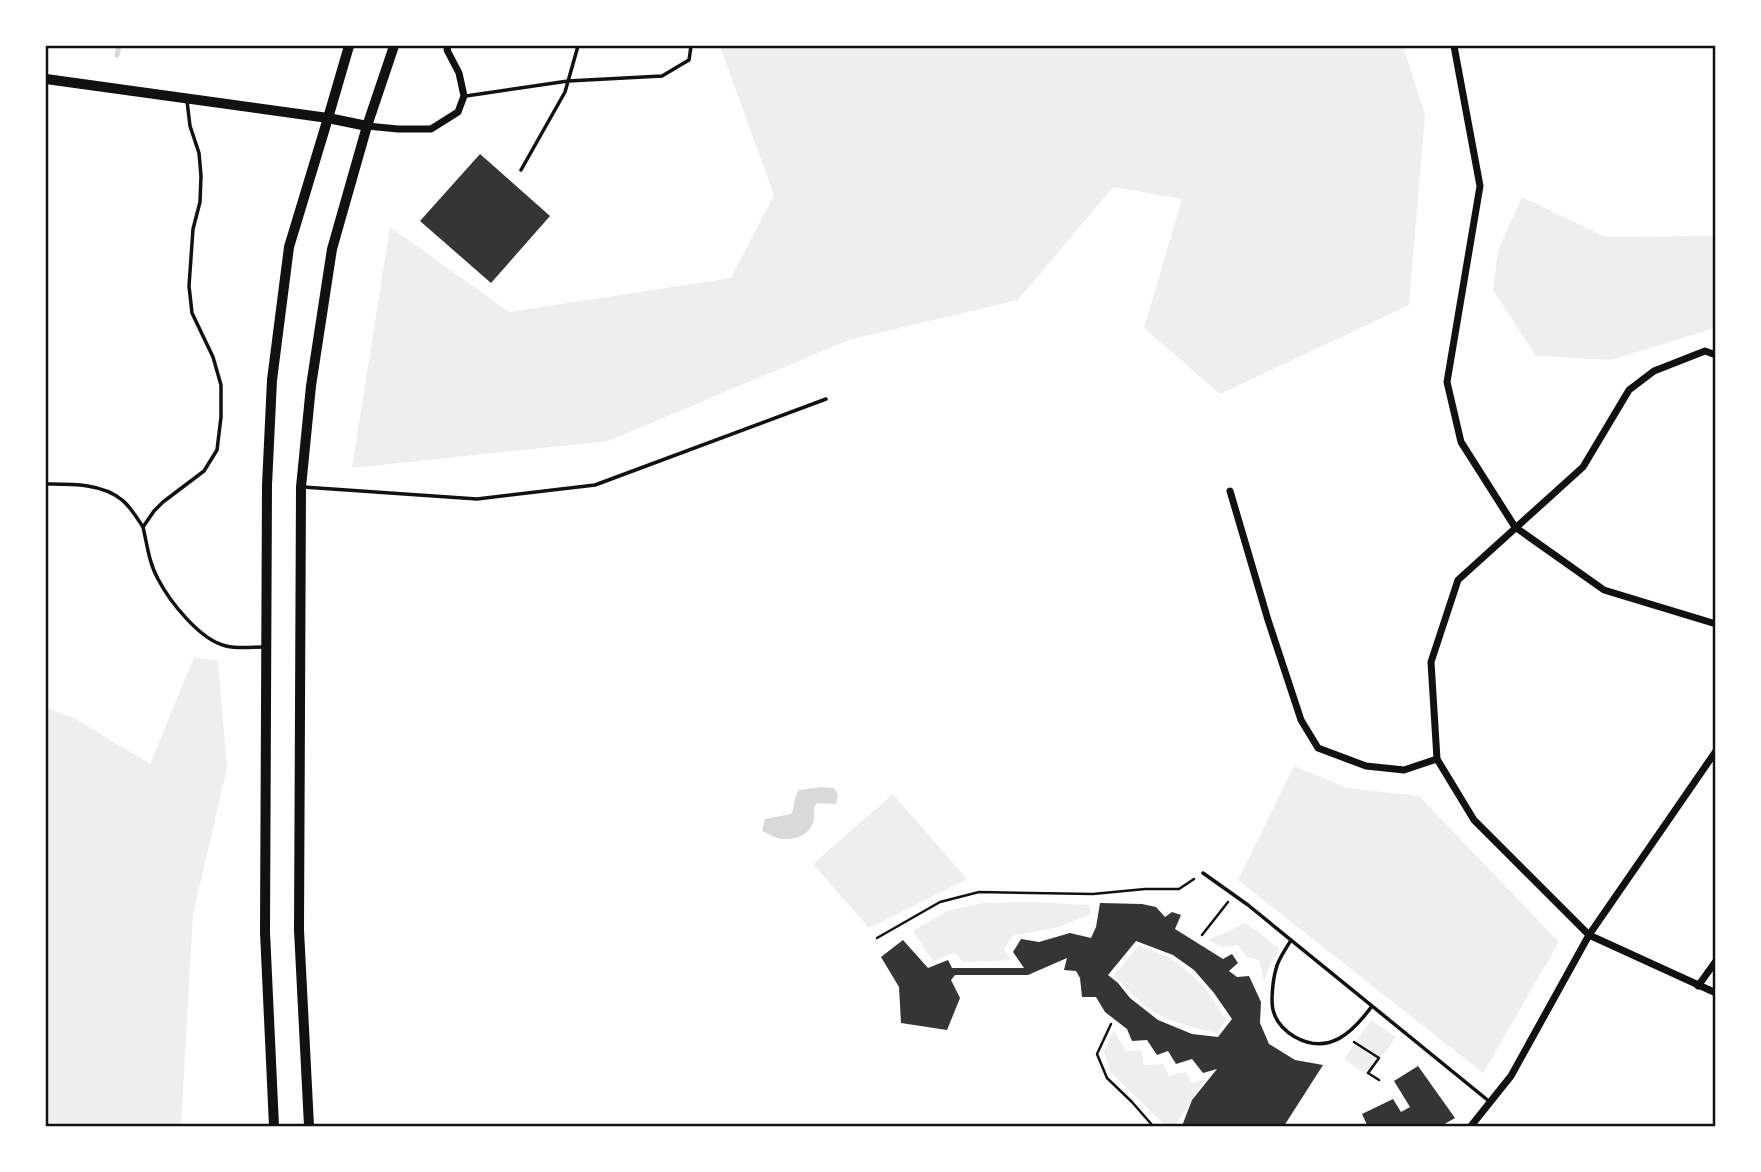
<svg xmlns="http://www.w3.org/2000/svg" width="1761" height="1172" font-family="'PT Sans',sans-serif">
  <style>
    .green { fill: #eee }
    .water { fill: #d9d9d9 }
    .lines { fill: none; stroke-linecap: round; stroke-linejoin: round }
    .stream { stroke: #d9d9d9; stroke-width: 5 }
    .building { fill: #353535; fill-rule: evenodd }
    .path { stroke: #111; stroke-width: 2.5 }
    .service { stroke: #111; stroke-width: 3.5 }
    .minor { stroke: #111; stroke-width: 7 }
    .tertiary { stroke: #111; stroke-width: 10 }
    .secondary { stroke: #111; stroke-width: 10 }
    .neatline { fill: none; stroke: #111; stroke-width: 2.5 }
  </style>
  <rect width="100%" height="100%" fill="#fff"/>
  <!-- green -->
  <path class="green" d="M720,46H1403L1425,115L1409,305L1220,394L1144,328L1182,199L1113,187L1018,300L849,340L608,441L352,468L390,227L509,312L731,278L774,195Z
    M1522,197L1606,237L1715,236V328L1611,360L1536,356L1493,290L1498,250Z
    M194,657L218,661L227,768L193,914L181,1126H46V708L74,718L150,764Z
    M1294,766L1347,788L1419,796L1559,942L1483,1073L1238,880Z
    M893,794L967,879L869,928L813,864Z
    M1035,902L1089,905L1091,914L1059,927L1012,936L1004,949L1011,960L963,962L955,953L933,961L913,931L947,911L983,903Z
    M1246,923L1280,949L1271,963L1264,981L1259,960L1247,957L1238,945L1222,947L1208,940Z
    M1139,945L1169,957L1186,970L1204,986L1226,1020L1217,1033C1189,1027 1159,1020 1137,999C1129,992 1122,983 1114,975Z
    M1371,1020L1396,1037L1368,1076L1344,1059Z
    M1114,1030L1126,1051L1141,1050L1144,1065L1163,1064L1169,1076L1186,1072L1192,1083L1205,1080L1175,1126H1166L1111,1073L1104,1052Z"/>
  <!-- water -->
  <path class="water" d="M821,787L834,788L838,795L836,804L817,803L814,808C817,828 804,840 784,839C776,839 769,834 762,831L765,819L791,814C796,806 793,798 799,790Z"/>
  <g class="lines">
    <!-- stream -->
    <path class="stream" d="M117,55L119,46"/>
  </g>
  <!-- building -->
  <path class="building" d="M480,154L550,216L491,283L420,221Z
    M1100,903L1142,904L1156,907L1165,917L1172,912L1181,915L1175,929L1223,959L1232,954L1238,963L1229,971L1237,977L1249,976L1261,1002L1260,1023L1269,1044L1295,1060L1323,1065L1284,1126H1182L1192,1100L1217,1069L1203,1073L1192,1059L1176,1064L1168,1051L1157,1055L1147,1040L1132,1041L1127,1029L1105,1012L1096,997H1082L1080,978L1076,971L1064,970L1067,958L1028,975H955L951,980L960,998L947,1030L901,1023L899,987L881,957L903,940L928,968L948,960L952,968H1024L1013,952L1021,939L1039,942L1070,933L1091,938L1096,927ZM1136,941L1173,955L1194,970L1214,993L1232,1019L1218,1037L1192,1034L1158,1020L1130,998L1118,983L1108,975Z
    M1418,1066L1455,1118L1441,1126H1365L1367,1125L1362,1114L1393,1099L1401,1112L1410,1107L1394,1081Z"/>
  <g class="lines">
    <!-- path -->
    <path class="path" d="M1202,935L1228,902
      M877,938L940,902L979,892L1093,894L1145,889H1179L1194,879
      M1111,1024L1097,1054L1107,1078L1132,1102L1153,1126
      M1354,1042L1379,1058L1368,1073L1379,1080"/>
    <!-- service -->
    <path class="service" d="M466,96L568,81L662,76L689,60L691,46
      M521,170L565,92L578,46
      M46,484C70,484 102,483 122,500C130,506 137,518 143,527L154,511L163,502L204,471L217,450L221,417V385L213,357L192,313L189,286L193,229L200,202L201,176L199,153L190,126L187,101
      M303,487L477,499L595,485L826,399
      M143,527C147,544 149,563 158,579C170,602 200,640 226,646C239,649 252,647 264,647
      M1203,873L1248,905L1490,1102
      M1291,940C1286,949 1278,959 1276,969C1273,979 1270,1004 1274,1013C1277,1023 1285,1031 1295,1037C1329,1056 1353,1032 1372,1006"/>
    <!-- minor -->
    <path class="minor" d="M1454,46L1480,186L1447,382L1461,442L1515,527L1604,590L1716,624
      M367,126L398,129H431L458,112L464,96L459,73L447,50L448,46
      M1716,355L1705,351L1654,371L1629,390L1583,467L1458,580L1431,662L1437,759L1474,820L1589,935L1716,993
      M1230,491L1268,620L1301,720L1318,748L1366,766L1404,770L1437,759
      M1698,986L1716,961
      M1471,1126L1511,1076L1589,935L1716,751"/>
    <!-- tertiary -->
    <path class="tertiary" d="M274,1126L265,932L267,485L272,380L289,247L328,118
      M309,1126L299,930L301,487L311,386L332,249L367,126"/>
    <!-- secondary -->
    <path class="secondary" d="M46,79L328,118L367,126L394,46
      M328,118L349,46"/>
  </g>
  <!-- border -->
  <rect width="1761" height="1172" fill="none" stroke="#ffffff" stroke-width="94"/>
  <rect x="47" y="47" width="1667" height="1078" class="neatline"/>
</svg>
